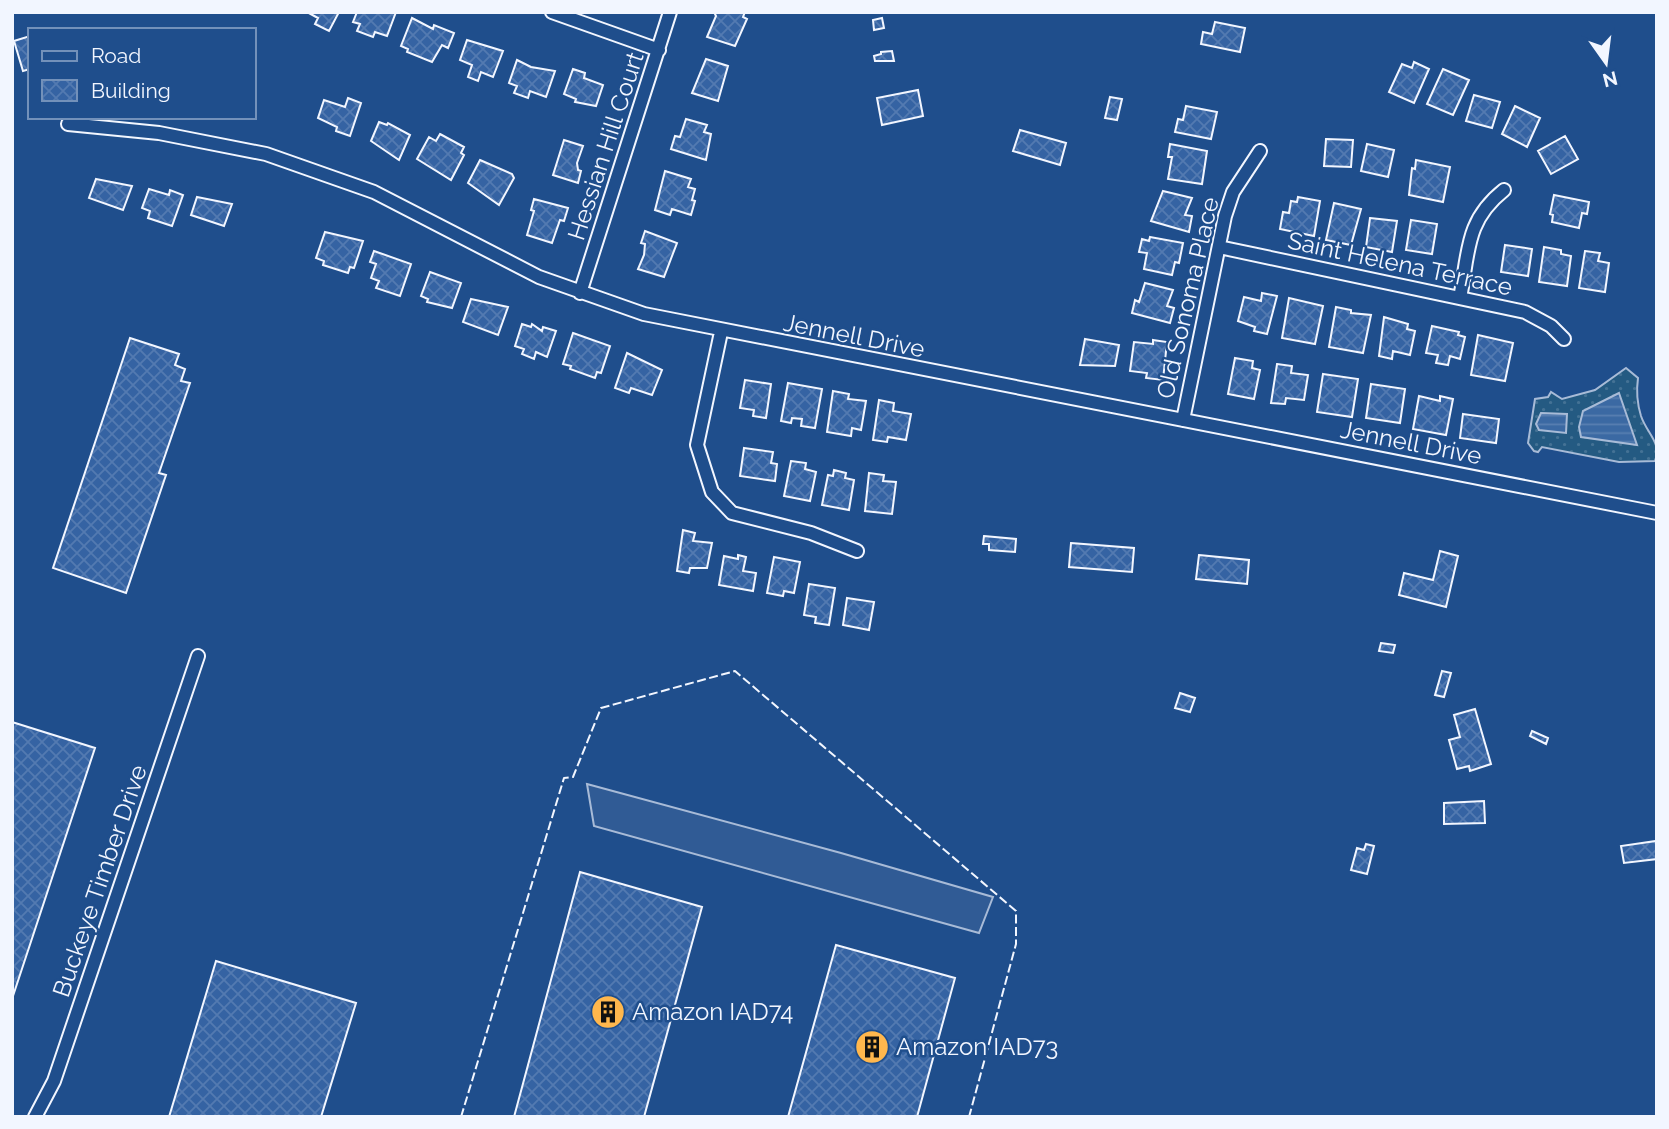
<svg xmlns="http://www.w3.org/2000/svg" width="1669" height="1129" font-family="Raleway,sans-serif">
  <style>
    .grass { fill: url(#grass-dots); stroke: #a8bbd7; stroke-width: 2 }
    .parking { fill: #305b95; stroke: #a8bbd7; stroke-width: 2 }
    .water { fill: url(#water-rules); stroke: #a8bbd7; stroke-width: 2 }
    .building { fill: url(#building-cross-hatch); stroke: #f2f6ff; stroke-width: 2 }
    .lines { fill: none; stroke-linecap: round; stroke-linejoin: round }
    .street-casing { stroke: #f2f6ff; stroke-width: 16 }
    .street { stroke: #1f4e8c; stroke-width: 12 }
    .fence { stroke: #f2f6ff; stroke-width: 2; stroke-dasharray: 9 3.5; stroke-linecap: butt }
    .labels { text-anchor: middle; stroke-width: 5; stroke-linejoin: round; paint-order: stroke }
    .street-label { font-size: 24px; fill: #f2f6ff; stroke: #1f4e8c }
    .poi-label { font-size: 24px; fill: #f2f6ff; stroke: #1f4e8c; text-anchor: start }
  </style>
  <defs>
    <pattern id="grass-dots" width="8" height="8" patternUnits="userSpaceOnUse" patternTransform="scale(1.75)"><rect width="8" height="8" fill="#245a82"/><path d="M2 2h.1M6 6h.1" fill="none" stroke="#447295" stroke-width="1.8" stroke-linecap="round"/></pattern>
    <pattern id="water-rules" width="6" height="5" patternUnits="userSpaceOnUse" patternTransform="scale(1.75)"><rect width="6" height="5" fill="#3b69a3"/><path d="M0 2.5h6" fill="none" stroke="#587fb1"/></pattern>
    <pattern id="building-cross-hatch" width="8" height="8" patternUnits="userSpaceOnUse" patternTransform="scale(1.75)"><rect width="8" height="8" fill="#3563a3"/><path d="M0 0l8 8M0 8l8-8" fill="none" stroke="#537ab1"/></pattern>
  </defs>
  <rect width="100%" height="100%" fill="#1f4e8c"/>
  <!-- grass -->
  <path class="grass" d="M1626,368L1638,378C1636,392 1637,403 1641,416C1647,434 1662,442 1655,461L1619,462L1542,447L1538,452L1534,451L1528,443L1535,399L1548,397L1551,392L1562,399L1595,390Z"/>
  <!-- parking -->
  <path class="parking" d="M587,784L841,853L993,897L979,933L594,826Z"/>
  <!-- water -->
  <path class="water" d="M1619,393L1637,445L1581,437L1579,427L1583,411Z
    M1541,413L1567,414L1566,433L1539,430L1536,424Z"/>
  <!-- building -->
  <path class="building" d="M307,12H339L329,31L315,24L318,18Z
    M357,12H396L387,36L375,32L373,37L357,31L360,24L353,22Z
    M714,12H745L743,17L747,19L735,46L707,37L716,16Z
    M412,18L433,29L434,25L454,33L448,48L442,45L432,62L407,52L408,49L401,46Z
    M882,18L884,28L874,30L873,20Z
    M1215,22L1245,28L1240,52L1201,44L1203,32L1212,34Z
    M30,36V69L23,71L14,41Z
    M467,40L503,51L493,77L481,72L478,81L468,77L472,65L460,60Z
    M892,51L894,61H875L874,56L881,54V52Z
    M706,59L728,66L718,101L692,93Z
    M517,60L531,67L555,71L546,97L530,91L528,98L514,93L517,86L509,83Z
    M1414,62L1429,69L1414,103L1389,92L1402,64L1412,68Z
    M573,69L585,73L584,78L603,85L596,106L575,102L576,99L564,94Z
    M1443,69L1469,80L1453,115L1427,104Z
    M918,90L923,116L882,125L877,98Z
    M1474,95L1500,102L1492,128L1466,121Z
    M1110,97L1122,99L1117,120L1105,118Z
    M348,98L361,103L350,136L336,131L337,127L318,118L324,100L345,107Z
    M1186,106L1217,112L1211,139L1175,132L1178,119L1183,120Z
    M1515,106L1540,118L1527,147L1502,134Z
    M686,119L707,125L704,132L711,134L706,160L671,149L675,136L680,137Z
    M379,122L387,125L388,123L410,135L399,160L371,141Z
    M1020,130L1066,143L1060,165L1013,151Z
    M440,134L464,147L461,153L464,155L451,180L417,159L429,137L436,141Z
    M1565,136L1578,159L1551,174L1538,151Z
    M1326,139L1353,140L1351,167L1324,166Z
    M564,140L583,146L577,163L578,170L581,171L578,183L553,175Z
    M1170,144L1207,151L1202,184L1168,179L1172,157H1168Z
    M1367,144L1394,150L1388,177L1361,171Z
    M480,160L512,174L514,178L499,205L468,183Z
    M1416,160L1450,167L1443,202L1409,195L1412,168L1415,169Z
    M665,171L691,179L688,187L695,189L692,200L695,201L691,215L672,209L670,215L655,210Z
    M96,179L132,186L123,210L89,198Z
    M149,189L169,195L170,190L183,195L172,226L148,218L150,211L142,208Z
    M1163,191L1192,198L1185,215L1192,216L1189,232L1151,221Z
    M1554,195L1589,202L1587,214L1582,213L1579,228L1552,222L1553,215L1550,214Z
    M197,197L232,204L224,226L191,215Z
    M1298,197L1320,201L1314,236L1280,229L1283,212L1289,213L1291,201L1297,202Z
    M534,199L568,208L564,221L560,220L552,243L527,235L534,211L531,210Z
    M1334,203L1361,209L1351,245L1326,240Z
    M1370,218L1397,221L1392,252L1366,247Z
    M1411,220L1437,224L1432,254L1406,250Z
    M645,231L677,243L664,277L638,269L644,255L645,244L641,243Z
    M325,232L363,241L354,268L350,267L348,273L323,265L324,261L316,258Z
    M1150,237L1183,243L1179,263L1175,262L1172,275L1144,269L1147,253L1139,252L1142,239L1149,241Z
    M1505,245L1532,249L1528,276L1501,272Z
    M1544,247L1561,250V254L1571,256L1567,286L1539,282Z
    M374,251L411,264L400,296L376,288L379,281L371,278L376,264L370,262Z
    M1585,251L1600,253L1598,261L1609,263L1605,292L1579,288Z
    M430,272L461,283L452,308L427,302L428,299L421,296Z
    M1145,283L1173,290L1167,306L1174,308L1170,323L1132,313L1135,300L1139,302Z
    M1262,293L1277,296L1267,334L1254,331L1255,327L1238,321L1244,297L1261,301Z
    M1289,298L1323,306L1315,344L1282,338Z
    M471,299L508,307L498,335L463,322Z
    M1336,307L1351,310V313L1371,315L1363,353L1329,347Z
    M1384,317L1408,324L1407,329L1415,331L1410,355L1393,351L1392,359L1379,356Z
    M522,324L531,327L532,324L542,331L543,327L556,331L547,357L536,352L534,359L522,354L524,349L515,346Z
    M1432,326L1459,332L1458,335L1465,337L1460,359L1450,356L1448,365L1436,363L1438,355L1426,353Z
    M573,333L610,346L601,373L597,372L595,378L570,369L571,366L563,364Z
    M1478,335L1513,343L1505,381L1471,375Z
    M130,338L179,354L175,365L185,369L181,381L190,383L159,473L166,475L126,593L53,568Z
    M1085,339L1119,345L1115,366L1080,365Z
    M1153,340L1167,342L1163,380L1146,378L1147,373L1130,371L1134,342L1153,344Z
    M627,353L662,370L652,395L631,388L629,393L615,388Z
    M1235,358L1253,361L1252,368L1260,370L1254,399L1228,394Z
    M1277,364L1292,366L1291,373L1308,375L1304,400L1286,398L1285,404L1271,403Z
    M1323,374L1358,379L1352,417L1317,412Z
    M745,380L771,384L766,418L753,416L754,410L740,408Z
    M788,383L822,389L815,428L801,426L802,419L792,418L791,423L781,421Z
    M1371,384L1405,389L1400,423L1366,418Z
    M833,391L849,394L848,399L866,401L861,430L852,428L851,436L827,432Z
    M1419,396L1440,401V396L1453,399L1446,435L1413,429Z
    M879,400L894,403L893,411L911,414L906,440L888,437L887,442L873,440Z
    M1463,414L1499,419L1496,443L1460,438Z
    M744,448L773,452L771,463L777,464L775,481L740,476Z
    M791,461L806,463L805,469L816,472L810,501L784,496Z
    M834,470L846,473L845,478L854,480L849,510L822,505L828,475L833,476Z
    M869,473L884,475L883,481L896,482L892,514L865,511Z
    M683,530L695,533L693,541L712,543L707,568H690L689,573L677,571Z
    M984,536L1016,539L1015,552L989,550V544H983Z
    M1071,543L1134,548L1132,572L1069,567Z
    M1440,551L1458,556L1446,607L1399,595L1404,573L1433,580Z
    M738,555L746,557L743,571L756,573L753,591L719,585L724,556L738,559Z
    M1199,555L1249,560L1247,584L1196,579Z
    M774,557L800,562L794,593L784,591L783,596L767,593Z
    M809,584L835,588L829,625L815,623L816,617L804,615Z
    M847,598L874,602L869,630L843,625Z
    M1381,643L1395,645L1393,653L1379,651Z
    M1442,671L1451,673L1444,697L1435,695Z
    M1180,693L1195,698L1190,712L1175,708Z
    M1475,709L1491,764L1470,771L1469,766L1457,769L1449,740L1460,737L1454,715Z
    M12,722L95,748L12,999Z
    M1532,731L1548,738L1546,744L1530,736Z
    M1484,801L1485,823L1444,824V803Z
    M1656,841L1657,859L1624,863L1621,846Z
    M1366,844L1374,846L1367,874L1351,870L1357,848L1364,850Z
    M580,872L702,907L644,1117H514Z
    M836,945L955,978L917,1117H788Z
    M216,961L356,1003L321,1117H169Z"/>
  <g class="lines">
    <!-- street casing -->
    <g class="street-casing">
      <path id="street" d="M552,12L659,50
        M68,124L159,133L266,154L374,192L539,277L644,314L1657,513
        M1219,247L1525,312L1551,326L1564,339
        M580,293L670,12
        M1460,298C1469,252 1465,221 1504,190
        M721,332L697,445L712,492L732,513L811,533L857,551
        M1183,420L1225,216L1233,192L1260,151
        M35,1117L54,1081L198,656"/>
    </g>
    <!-- street -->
    <use href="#street" class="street"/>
    <!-- fence -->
    <path class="fence" d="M461,1117L564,778L573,777L601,708L735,671L1016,911V944L969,1117"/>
  </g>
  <!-- icons -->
  <defs>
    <g id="building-disc" transform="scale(1.75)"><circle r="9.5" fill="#ffb74d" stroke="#1f4e8c"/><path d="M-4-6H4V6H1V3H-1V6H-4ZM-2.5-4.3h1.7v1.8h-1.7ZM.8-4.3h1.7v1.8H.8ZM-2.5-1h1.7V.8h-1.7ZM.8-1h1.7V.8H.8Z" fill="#111"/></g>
  </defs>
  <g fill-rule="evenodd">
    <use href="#building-disc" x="608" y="1012"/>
    <use href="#building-disc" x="872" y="1047"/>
  </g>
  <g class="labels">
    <!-- street labels -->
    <g class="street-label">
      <text transform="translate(606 146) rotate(-72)" y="8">Hessian Hill Court</text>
      <text transform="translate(1400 264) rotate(12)" y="8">Saint Helena Terrace</text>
      <text transform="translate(1188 298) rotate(-77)" y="8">Old Sonoma Place</text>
      <text transform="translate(854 336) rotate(11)" y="8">Jennell Drive</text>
      <text transform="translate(1411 443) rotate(11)" y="8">Jennell Drive</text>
      <text transform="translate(100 881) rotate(-71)" y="8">Buckeye Timber Drive</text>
    </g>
    <!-- poi labels -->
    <g class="poi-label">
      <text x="632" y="1020">Amazon IAD74</text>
      <text x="896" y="1055">Amazon IAD73</text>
    </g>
  </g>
  <!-- border -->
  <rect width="1669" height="1129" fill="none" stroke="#f2f6ff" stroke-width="28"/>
  <!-- legend -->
  <rect x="28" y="28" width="228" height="91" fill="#1f4e8c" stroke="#7391ba" stroke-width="2"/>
  <rect x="42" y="51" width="35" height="10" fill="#1f4e8c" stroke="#7391ba" stroke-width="2"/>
  <text x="91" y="63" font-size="21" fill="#f2f6ff">Road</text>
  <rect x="42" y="80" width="35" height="21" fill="url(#building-cross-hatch)" stroke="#7391ba" stroke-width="2"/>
  <text x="91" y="98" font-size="21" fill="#f2f6ff">Building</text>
  <!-- north arrow -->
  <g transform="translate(1606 63) rotate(166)" stroke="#1f4e8c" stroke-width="5" paint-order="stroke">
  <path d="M0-5L12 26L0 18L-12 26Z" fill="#f2f6ff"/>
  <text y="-10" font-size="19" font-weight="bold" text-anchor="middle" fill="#f2f6ff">N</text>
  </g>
</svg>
